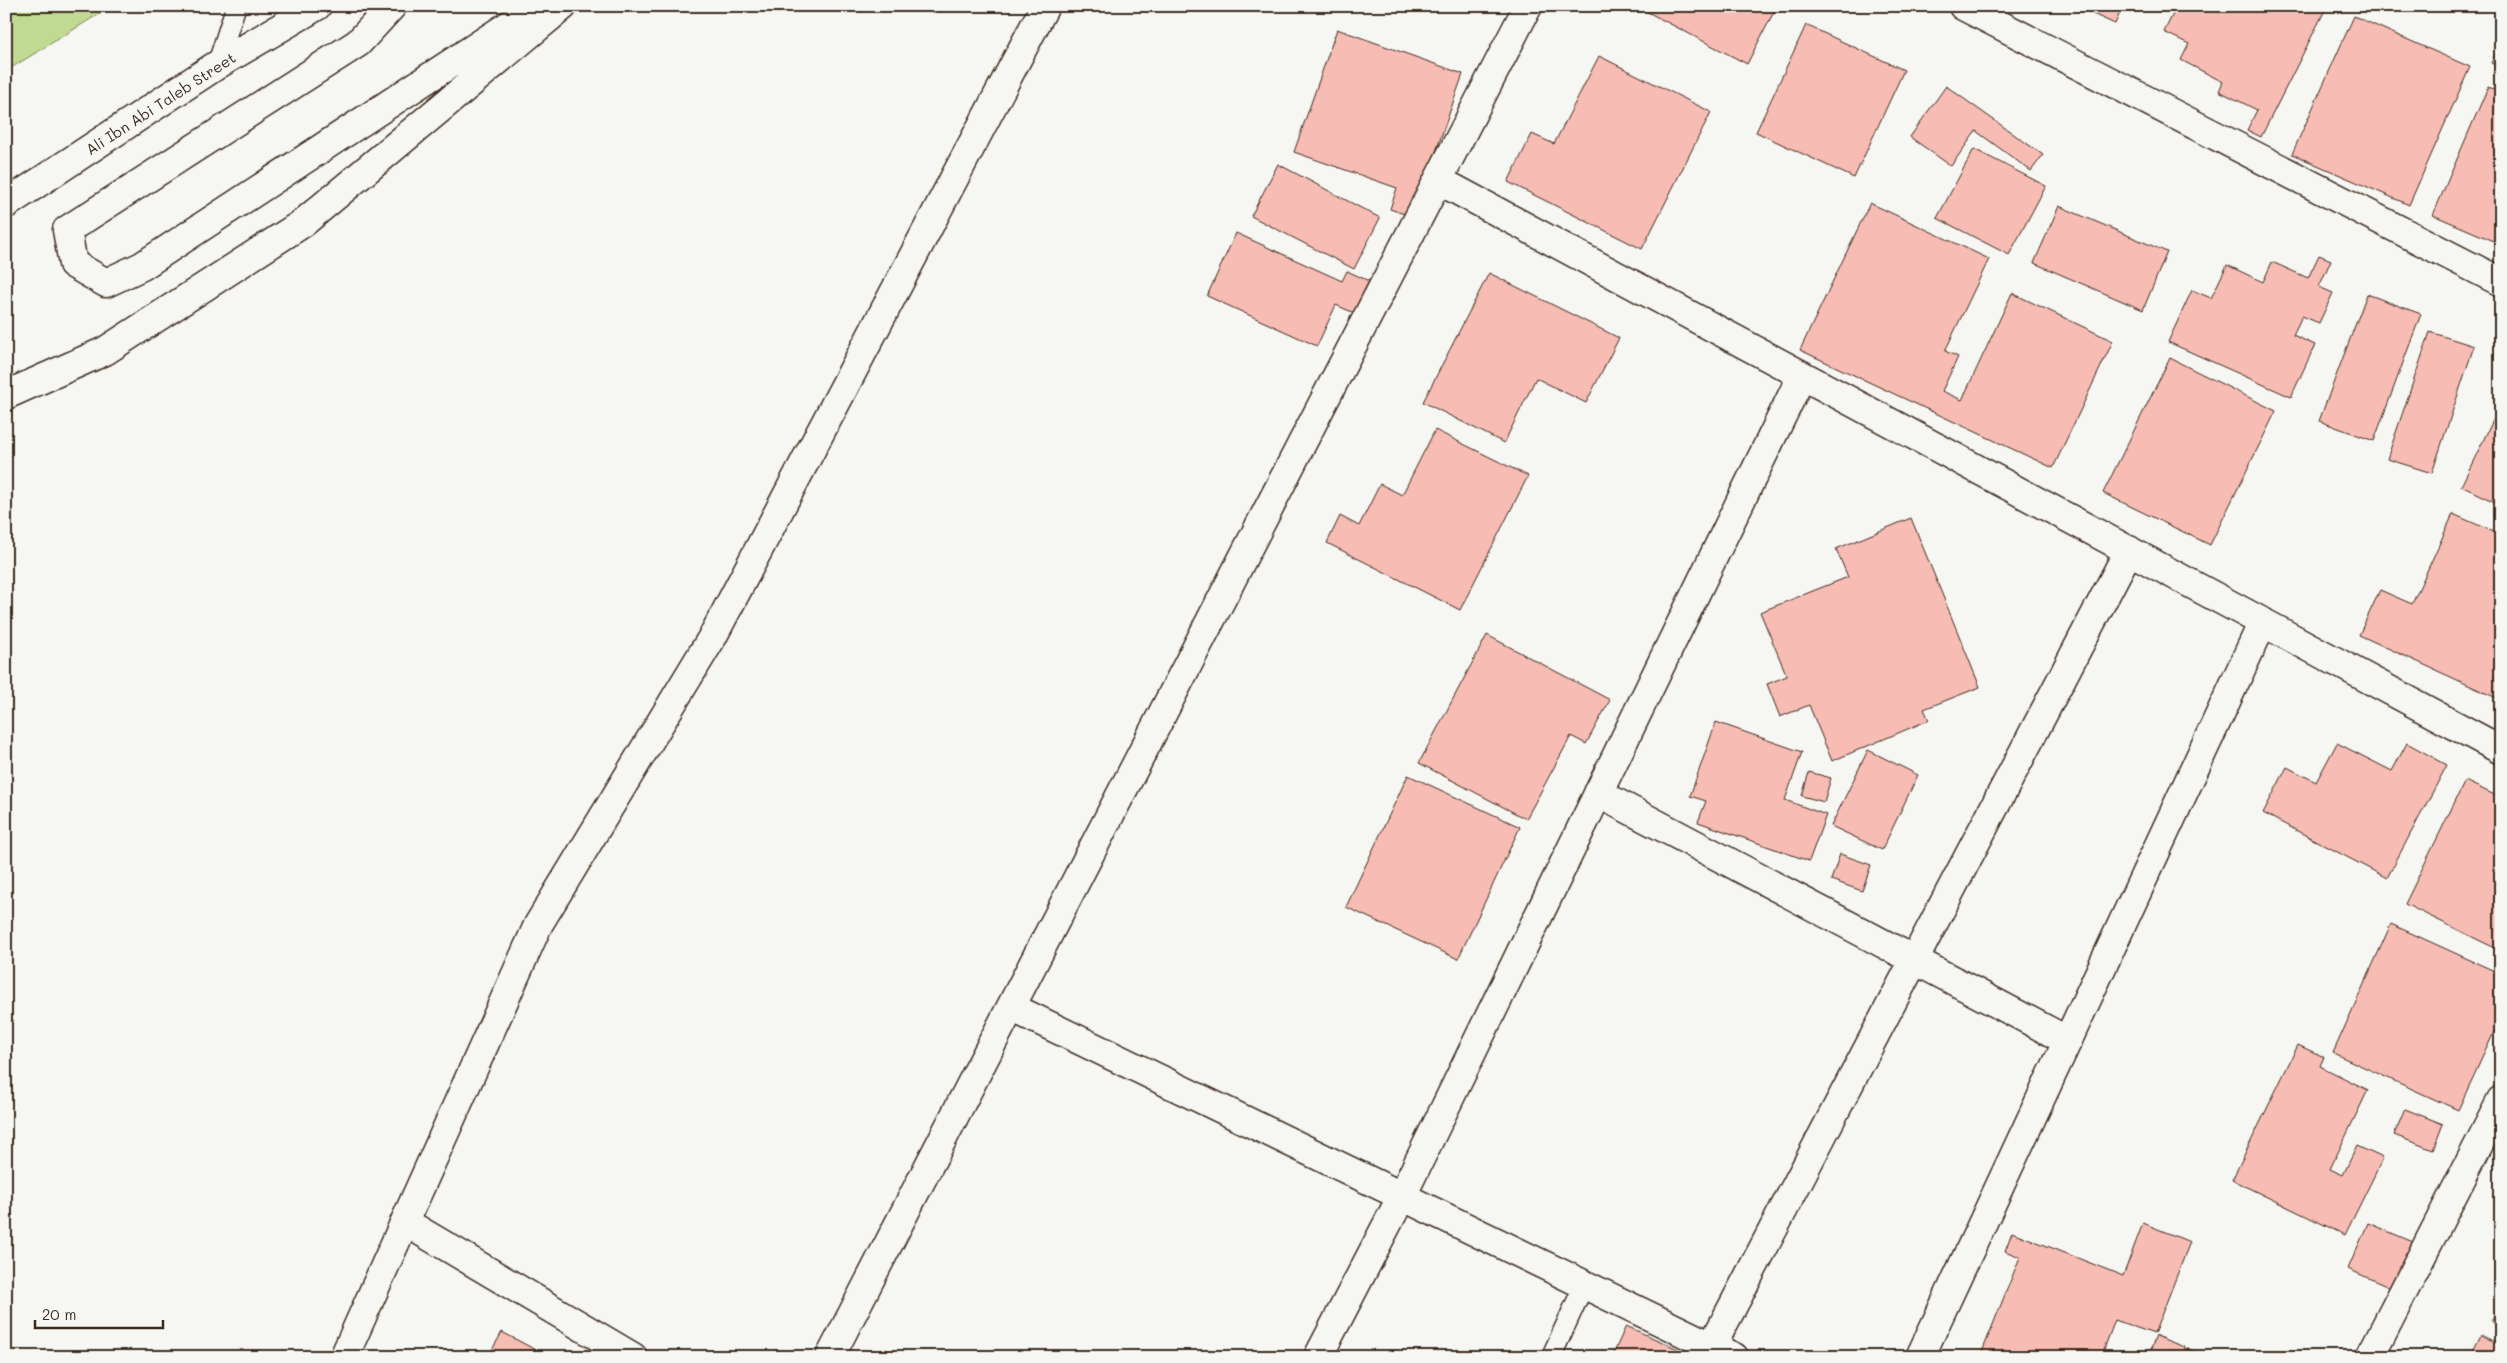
<svg xmlns="http://www.w3.org/2000/svg" width="2507" height="1363" font-family="Mali,sans-serif">
  <style>
    .green { fill: #c0da91; stroke: #7e8258 }
    .building { fill: #f7bcb3; stroke: #3b2a1e }
    .lines { fill: none; stroke-linecap: round; stroke-linejoin: round }
    .lane-casing { stroke: #3b2a1e; stroke-width: 22 }
    .street-casing { stroke: #3b2a1e; stroke-width: 31 }
    .secondary-casing { stroke: #3b2a1e; stroke-width: 31 }
    .lane { stroke: #f6f6f2; stroke-width: 19 }
    .street { stroke: #f6f6f2; stroke-width: 28 }
    .secondary { stroke: #f6f6f2; stroke-width: 28 }
    .labels { text-anchor: middle; stroke-width: 4; stroke-linejoin: round; paint-order: stroke }
    .street-label { font-size: 15px; fill: #3b2a1e; stroke: #f6f6f2 }
  </style>
  <rect width="100%" height="100%" fill="#f6f6f2"/>
  <filter id="ink" filterUnits="userSpaceOnUse"><feTurbulence type="fractalNoise" baseFrequency=".02" numOctaves="2"/><feDisplacementMap in="SourceGraphic" scale="10" xChannelSelector="R" yChannelSelector="G"/><feConvolveMatrix kernelMatrix="1 2 1 2 8 2 1 2 1" color-interpolation-filters="sRGB"/></filter>
  <g filter="url(#ink)">
    <!-- green -->
    <path class="green" d="M6,6H112L6,71Z"/>
    <!-- building -->
    <path class="building" d="M1636,6H1777L1747,64Z
      M2075,6H2123L2115,24Z
      M2177,6H2327L2261,137L2247,130L2257,110L2219,91L2223,82L2181,60L2189,44L2164,32Z
      M2354,16L2470,67L2409,205L2292,154Z
      M1806,25L1904,70L1854,178L1756,132Z
      M1337,29L1463,74L1413,217L1390,209L1397,188L1294,152Z
      M2501,44V68L2491,63Z
      M1599,56L1711,112L1642,249L1508,182L1532,134L1554,144Z
      M1946,86L2043,155L2031,171L1976,131L1951,166L1910,137Z
      M2488,87L2501,93V244L2433,215Z
      M1974,149L2046,186L2009,255L1937,218Z
      M1278,164L1380,218L1354,269L1251,216Z
      M1870,203L1989,259L1945,351L1958,357L1942,391L1962,400L2012,293L2113,341L2053,468L1800,350Z
      M2059,206L2167,252L2143,310L2034,263Z
      M1236,233L1342,281L1347,271L1369,281L1354,313L1336,305L1317,346L1207,296Z
      M2319,255L2331,260L2319,287L2333,293L2319,323L2302,316L2293,335L2315,345L2291,397L2168,342L2192,290L2211,298L2227,265L2263,282L2272,262L2308,278Z
      M1489,273L1619,338L1586,403L1536,378L1504,443L1423,402Z
      M2367,294L2421,314L2374,441L2319,421Z
      M2430,332L2474,346L2432,473L2387,459Z
      M2170,358L2276,411L2210,545L2103,493Z
      M2501,404V505L2461,486Z
      M1435,430L1528,476L1460,610L1327,543L1340,516L1359,526L1380,484L1402,495Z
      M2453,514L2501,535V700L2359,635L2380,590L2412,604Z
      M1911,518L1980,687L1924,709L1929,720L1832,761L1809,705L1780,717L1767,684L1787,676L1760,612L1848,577L1836,549Z
      M1487,635L1610,700L1586,744L1571,736L1526,819L1419,763Z
      M1716,722L1802,752L1785,800L1826,815L1809,861L1698,822L1706,801L1690,796Z
      M2337,743L2392,771L2407,743L2447,765L2387,878L2263,813L2287,767L2316,782Z
      M1868,750L1918,775L1882,850L1831,826Z
      M1809,772L1831,778L1824,802L1802,796Z
      M1408,775L1520,827L1458,959L1346,907Z
      M2465,781L2501,798V951L2405,904Z
      M1840,854L1871,865L1862,891L1831,880Z
      M2391,924L2501,974V1017L2458,1110L2333,1053Z
      M2298,1045L2324,1057L2320,1066L2368,1090L2330,1169L2343,1175L2357,1146L2383,1158L2345,1235L2232,1180Z
      M2405,1109L2443,1124L2433,1150L2394,1135Z
      M2143,1223L2190,1242L2154,1334L2115,1320L2101,1357H1980L2020,1257L2005,1251L2012,1232L2123,1276Z
      M2368,1223L2413,1242L2393,1289L2348,1269Z
      M2501,1300V1327L2491,1322Z
      M1626,1326L1685,1352L1683,1357H1612Z
      M502,1332L549,1357H488Z
      M2481,1335L2501,1345V1357H2470Z
      M2156,1336L2204,1355L2203,1357H2148Z"/>
    <g class="lines">
      <!-- lane casing -->
      <g class="lane-casing">
        <path id="lane" d="M217,65L236,6
          M1551,1357L1584,1285"/>
      </g>
      <!-- street casing -->
      <g class="street-casing">
        <path id="street" d="M1963,6L2501,282
          M1438,180L2501,750
          M1598,793L2068,1041
          M1011,1007L1734,1357
          M405,1222L633,1357
          M1712,1346L2129,550
          M830,1357L1528,6
          M1318,1357L1402,1196L1802,375
          M1920,1357L2263,622
          M2370,1357L2501,1101"/>
      </g>
      <!-- secondary casing -->
      <g class="secondary-casing">
        <path id="secondary" d="M392,6L358,43L67,230L73,264L106,283L142,266L538,6
          M6,204L217,65L317,6
          M6,395L105,351L303,223L563,6
          M344,1357L538,925L713,636L1045,6"/>
      </g>
      <!-- lane -->
      <use href="#lane" class="lane"/>
      <!-- street -->
      <use href="#street" class="street"/>
      <!-- secondary -->
      <use href="#secondary" class="secondary"/>
    </g>
  </g>
  <g class="labels">
    <!-- street labels -->
    <g class="street-label">
      <text transform="translate(161 104) rotate(-33)" y="5">Ali Ibn Abi Taleb Street</text>
    </g>
  </g>
  <!-- margin -->
  <rect width="2507" height="1363" fill="none" stroke="#f6f6f2" stroke-width="25"/>
  <rect x="12" y="12" width="2482" height="1338" fill="none" stroke="#3b2a1e" stroke-width="2" filter="url(#ink)"/>
  <!-- scale -->
  <path d="M35 1320v8h128v-8" fill="none" stroke="#3b2a1e" stroke-width="2.5"/>
  <text x="42" y="1320" font-size="15" fill="#3b2a1e" stroke="#f6f6f2" stroke-width="4" paint-order="stroke">20 m</text>
</svg>
